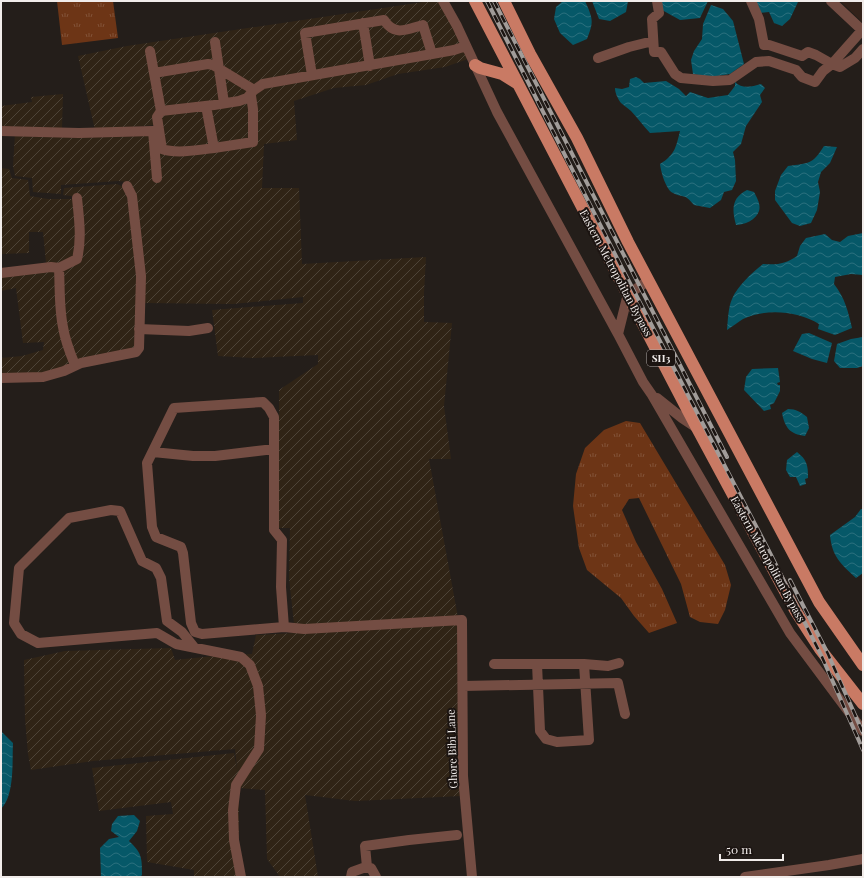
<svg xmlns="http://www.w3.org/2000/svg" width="864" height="878" font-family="'Playfair Display',serif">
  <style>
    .industrial { fill: url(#industrial-furrows) }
    .education { fill: #33221a }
    .grass { fill: url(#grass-tufts) }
    .water { fill: url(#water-waves) }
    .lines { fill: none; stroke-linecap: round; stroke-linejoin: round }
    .minor { stroke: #744d43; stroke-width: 10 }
    .major { stroke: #c97a64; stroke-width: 12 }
    .rail-casing { stroke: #a19c99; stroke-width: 4 }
    .rail { stroke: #1b1411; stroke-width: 2.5; stroke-dasharray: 8; stroke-linecap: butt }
    .labels { text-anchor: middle; stroke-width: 4; stroke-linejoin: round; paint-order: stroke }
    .shield { fill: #1b1411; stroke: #b1aba9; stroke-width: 1 }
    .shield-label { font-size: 10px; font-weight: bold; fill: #f1ecea }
    .street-label { font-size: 11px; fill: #f1ecea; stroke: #1b1411 }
  </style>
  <defs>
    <pattern id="industrial-furrows" width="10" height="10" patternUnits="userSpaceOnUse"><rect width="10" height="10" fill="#302416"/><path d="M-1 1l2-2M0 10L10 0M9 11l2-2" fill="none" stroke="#4e4438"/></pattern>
    <pattern id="grass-tufts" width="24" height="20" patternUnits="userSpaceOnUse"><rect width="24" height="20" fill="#6d3516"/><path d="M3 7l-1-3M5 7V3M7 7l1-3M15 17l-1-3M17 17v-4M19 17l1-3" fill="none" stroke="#825238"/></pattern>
    <pattern id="water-waves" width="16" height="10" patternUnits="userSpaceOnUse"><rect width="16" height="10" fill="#065868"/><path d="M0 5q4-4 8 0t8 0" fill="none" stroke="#2b707e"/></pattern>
  </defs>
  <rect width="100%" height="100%" fill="#241e1a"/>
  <!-- industrial -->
  <path class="industrial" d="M430,1H440L468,59L445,67L398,74L366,85L334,88L294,101L297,140L264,144L262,188H299L302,264L426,257L424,293V322L452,323L444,406L451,459H429L459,623L462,796L355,801L305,795L318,877H280L267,859L265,790L239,788V848L244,877H194V870L147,862L146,816L173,814L171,802L99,811L92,768L234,753L237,769L235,749L93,761L31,770L28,754L25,719L24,660L65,651L171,648L175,660L214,656L252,654L256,635L295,633L289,578L290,528H279V390L318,364V355L253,358L218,356L212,310L303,303V297L233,304L142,303L127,182L118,181L61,185V194L33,192L32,178L15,176L13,166L15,133H151L155,125L95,130L78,56L127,46Z
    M63,94L62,128H1V106L32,102L31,97Z
    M1,168L9,169L12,178L28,180L30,196L48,199H75L77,245L73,258L58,266L46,263L43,232H29V253L1,254Z
    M117,184L126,188L138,276L136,346L132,350L76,360L68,342L61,269L79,261V197L63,195L64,188Z
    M51,269L56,272L73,363L43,374L1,375V358L22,356L43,350L44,342L23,343L16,288L1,291V276Z"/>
  <!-- education -->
  <path class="education" d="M840,1H863V21L862,22Z"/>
  <!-- grass -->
  <path class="grass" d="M57,1H113L118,38L62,45Z
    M626,421L640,423L725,565L731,585L725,610L718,624L700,622L690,617L681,584L639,498L629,499L622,510L636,542L662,589L677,623L649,633L634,616L621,598L587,570L579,548L573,506L576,474L585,448L604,430Z"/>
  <!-- water -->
  <path class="water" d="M563,1H585C593,19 594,21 587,39L573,45L560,33L554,19L556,7Z
    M592,1H628L626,12L610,21L599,19Z
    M660,1H708L700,18L680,20L662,10Z
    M755,1H798V2L790,19L782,26L774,23L769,12L759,13Z
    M711,5L723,9L733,21L744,64L730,74L711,77L693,74L691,60L694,51L702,39L703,24Z
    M636,77L640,79L644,83L666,81L679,89L686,96L690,92L708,98L728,95L735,86V82C742,89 751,87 761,84L765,88L760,95L762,102L746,126L741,144L733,152L735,160L736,181L732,190L724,192L721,200L710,208L694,205C683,192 685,199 673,193C666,190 661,172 660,164C675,155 676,147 680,131L650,133C643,126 638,118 631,111C628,108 624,106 621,103C618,99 615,93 615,88L622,89L629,87L630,79Z
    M824,146L837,147L830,163L821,172L818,182L820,192L817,210L811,223L800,226L792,223L775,200V191L781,175L788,166C809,163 812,165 824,146Z
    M747,190L754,192C757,198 761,204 759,211C756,220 744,225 736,225C732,210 731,198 747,190Z
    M863,233V275L851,274L835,277L834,284C845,298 848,311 852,328L835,335L818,329L819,324C798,311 766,308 743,319C738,322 733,326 727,330C728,320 728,308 732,299C738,285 752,273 763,264C778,265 785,264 797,256L800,246L806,238L825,234L832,240L840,242L848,236Z
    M809,333L832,343L827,363L812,359L793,351L802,334Z
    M863,337V366L857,368H840L834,361L837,344L851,339Z
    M778,368L780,382L777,383L778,385H780V391L774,403L770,405L771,409L764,411L744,390L746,377L752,369Z
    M788,409C796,409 801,412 807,417L809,428L805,436C790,434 785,428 782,413Z
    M797,452C807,460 808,465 808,478L805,479L806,484L800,486L796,477H790L786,470L787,460Z
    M861,509H863V573L856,578C841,564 832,557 830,535L855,517Z
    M1,731L13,743C12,761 15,795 1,809Z
    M134,815L140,821L137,831L129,841C142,853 142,858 142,875L140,877H101L100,848L109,839L119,837L111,831L112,824L118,816Z"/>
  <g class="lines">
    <!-- minor -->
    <path class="minor" d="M443,1L457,26L497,112L618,334
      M657,1L659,13L652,19L654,52H661L675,74L681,78L713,81L730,80L756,62L769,61L796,70L802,77L815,82L823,71L832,64L816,55L808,52L802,56L769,45H764L759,19L751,1
      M831,1L862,30
      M363,23L370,66
      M863,29L832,64L840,67L855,58L863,49
      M215,42L224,103
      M150,51L154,73
      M598,58L629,47L653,41
      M312,75L305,33L384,20C395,37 407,29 423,25L432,54
      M254,90L213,65L208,64L154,73L161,111L214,105L239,101L247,98L254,90L263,84L432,54L454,50L466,46
      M206,106L214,148L253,142V109L251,96
      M161,111L157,117L162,149C176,154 199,150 214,148
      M1,131L79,133L153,131L157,178
      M1,273L51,267L59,268
      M648,281L628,294L618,334L643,382L652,395L790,633L863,731
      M139,329L189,331L208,328
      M75,365C70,353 65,340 63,327C59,308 60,288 59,268L77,259C82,239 79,218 77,198
      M1,378L43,377L64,371L81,363L136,352L139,348L141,276L132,196L127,186
      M657,398L682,418L697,428
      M153,452L193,456H215L274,449
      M284,627L281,587L282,540L274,530V417L269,408L263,402L174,408L147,463L152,527L156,537L181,547L183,553L191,623L195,632L202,634L284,627L304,629L462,620L463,776L472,877
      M194,647L182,632L167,621L161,578L156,568L142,561L120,511L111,510L69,518L19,568L14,623L21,634L38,643L157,633L176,644L241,657L250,665L258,686L261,715L259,749L236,785L233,810L234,840L241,877
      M494,664H584L608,666L619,663
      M537,664L540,731L546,739L557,742L589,740L584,664
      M463,686L618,683L625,714
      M367,867L365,846L409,840L457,835
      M351,877L352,872L363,868H371L376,877
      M745,877L829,865L863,859"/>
    <!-- major -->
    <path class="major" d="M475,1L697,428L795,610L820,649L863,704
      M504,1L530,54L577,138L628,242L819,602L863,665
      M475,65L480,68L502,74L518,84"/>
    <!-- rail casing -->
    <g class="rail-casing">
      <path id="rail" d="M487,1L622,268L770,553L822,657L863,750
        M494,1L727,457
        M790,580L828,654L863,733"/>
    </g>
    <!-- rail -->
    <use href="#rail" class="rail"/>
  </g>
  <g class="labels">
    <!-- shield labels -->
    <rect class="shield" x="647" y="350" width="28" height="16" rx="3"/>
    <g class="shield-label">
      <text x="661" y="362">SH3</text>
    </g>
    <!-- street labels -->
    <g class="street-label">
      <text transform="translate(616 273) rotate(62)" y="4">Eastern Metropolitan Bypass</text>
      <text transform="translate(768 559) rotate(61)" y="4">Eastern Metropolitan Bypass</text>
      <text transform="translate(452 749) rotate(-92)" y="4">Ghore Bibi Lane</text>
    </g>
  </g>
  <!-- border -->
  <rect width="864" height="878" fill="none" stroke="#f1ecea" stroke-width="4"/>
  <!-- scale -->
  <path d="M720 854v6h63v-6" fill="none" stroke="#f1ecea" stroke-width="2"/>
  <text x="726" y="854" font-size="12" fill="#f1ecea" stroke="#1b1411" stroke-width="3" paint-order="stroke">50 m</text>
</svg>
